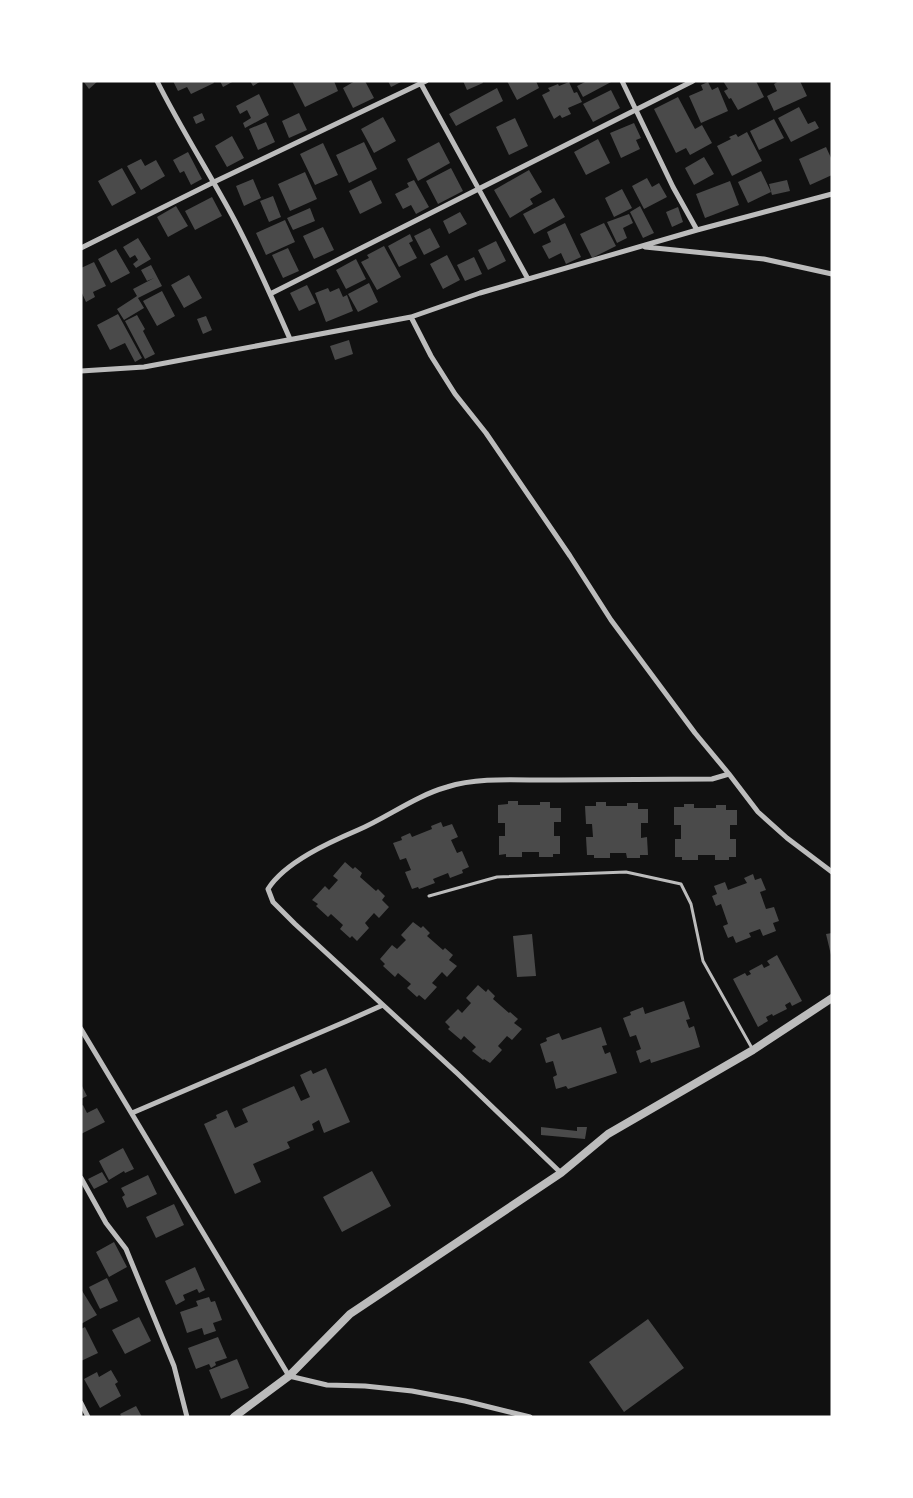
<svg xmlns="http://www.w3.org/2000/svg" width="913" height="1498" font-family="'Roboto Condensed',sans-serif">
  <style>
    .building { fill: #4a4a4a }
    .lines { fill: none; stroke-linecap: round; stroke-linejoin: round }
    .service { stroke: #bcbcbc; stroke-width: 3 }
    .minor { stroke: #bcbcbc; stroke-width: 5 }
    .tertiary { stroke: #bcbcbc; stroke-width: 8 }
  </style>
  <rect width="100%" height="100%" fill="#111"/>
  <!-- building -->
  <path class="building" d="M83,81H98L89,89Z
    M173,81H213L214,83L191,94L187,87L178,91Z
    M220,81H234L223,87Z
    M250,81H261L253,86Z
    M292,81H334L338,91L305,107Z
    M355,81H365L374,98L353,108L343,88Z
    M388,81H403L391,87Z
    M463,81H482L483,83L467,90Z
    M507,81H536L539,88L517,100Z
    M587,81H613L583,97L577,86Z
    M723,81H756L764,97L738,110L731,98L729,99L724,91L728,89Z
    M779,81H800L807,96L774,111L767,96L777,91L774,84Z
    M569,82L574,93L577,92L582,102L568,108L571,114L562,118L560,115L554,119L542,95L550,91L548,88L558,84L559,86Z
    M708,82L712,90L718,87L728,111L701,123L689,96L703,90L701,85Z
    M497,88L503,101L456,126L449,114Z
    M611,90L620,108L593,122L583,104Z
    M259,94L269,115L245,128L243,123L251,118L247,110L240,114L236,106Z
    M678,97L695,129L702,125L712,143L690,155L686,148L676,153L654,109Z
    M799,107L808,124L815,121L819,128L791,142L778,118Z
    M202,113L205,120L196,124L193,117Z
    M299,113L307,130L289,138L282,121Z
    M383,117L396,141L374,153L361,129Z
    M515,118L528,146L509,155L496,127Z
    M774,119L784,138L759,150L750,131Z
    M266,122L275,142L258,150L249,129Z
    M634,123L641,138L636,140L640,149L621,158L610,133Z
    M747,132L762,161L732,176L717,146L731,139L729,137L736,134L738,137Z
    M232,136L244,158L227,167L215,146Z
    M598,139L610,163L586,175L574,152Z
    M364,142L377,169L349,183L336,155Z
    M439,142L450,163L418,181L407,159Z
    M323,143L338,175L315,185L300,154Z
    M826,147L832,160V175L810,185L799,159Z
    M188,152L202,179L191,185L184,171L180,173L173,160Z
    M704,157L714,174L694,185L685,168Z
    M141,159L145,166L156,160L165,176L141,190L127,166Z
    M122,168L136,193L112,206L98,181Z
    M451,168L463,191L438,204L426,181Z
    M529,170L542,192L530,199L533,204L510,218L494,190Z
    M761,171L771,192L748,203L738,182Z
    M305,172L317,199L290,211L278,184Z
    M647,178L652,187L659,183L667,197L644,209L632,186Z
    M253,179L261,198L244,206L236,186Z
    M371,180L382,203L360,214L349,191Z
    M414,180L429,207L416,214L411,205L403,209L395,194L409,187L407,183Z
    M787,180L790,191L772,195L769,184Z
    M730,181L739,205L705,218L696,194Z
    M622,189L632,208L614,217L605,198Z
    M273,196L281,217L269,222L260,201Z
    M212,197L222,216L195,230L185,211Z
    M554,198L565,217L534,234L523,214Z
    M176,206L188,226L168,237L157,217Z
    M640,206L654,233L643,238L630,212Z
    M678,207L683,222L672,227L666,212Z
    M310,208L315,221L293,230L287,218Z
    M460,212L467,224L449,234L443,221Z
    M629,214L633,223L623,228L627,238L617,243L607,222Z
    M285,220L295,242L266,255L256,233Z
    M565,223L581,257L566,264L561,253L549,259L542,246L551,242L547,232Z
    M604,223L616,246L592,258L580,234Z
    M323,227L334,250L314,259L303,236Z
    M430,228L440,247L424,255L414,236Z
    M410,234L413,241L409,243L417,258L399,267L388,246Z
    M138,238L151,259L136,268L133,264L138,260L135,255L130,258L123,247Z
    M496,241L506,261L488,270L478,250Z
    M384,246L401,277L377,290L361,262L369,258L367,255Z
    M288,248L299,271L283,278L272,255Z
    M116,249L130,273L111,283L98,259Z
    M447,255L460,280L443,289L430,264Z
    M474,257L482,274L465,281L457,265Z
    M356,259L366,279L346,289L336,270Z
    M94,262L106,286L93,292L95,297L86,302L81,291V268Z
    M151,265L162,286L138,298L144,308L124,320L117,309L137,296L133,289L154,278L147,281L141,270Z
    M189,275L202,298L184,308L171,285Z
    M369,283L378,302L358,312L348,294Z
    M307,285L316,303L299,311L290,293Z
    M328,288L330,292L339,288L343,297L347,295L353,311L326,322L315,293Z
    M162,291L175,316L157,326L143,301Z
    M118,314L142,358L135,362L125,343L110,350L97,325Z
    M137,315L145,329L143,331L155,354L145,359L125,321Z
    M206,316L212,330L203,334L197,319Z
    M349,340L353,354L335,360L330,346Z
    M508,801H518V805H540V802H550V808H561V822H554V836H560V854H553V857H539V852H522V857H506V854L499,855V836H505V823H498V805L508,804Z
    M596,802H606V806H627V803H638V809H648V823H641V838L647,837L648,855H640V858H627L626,853H610V858H594V855H587L586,837H593L592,824H586L585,806H596Z
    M684,804H694V808H716V805H726V810H737V825H730V839H736V857H729V860H715V855H698V860H682V857H675V839H681V825H674V807H684Z
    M441,822L443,827L452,824L458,837L451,840L457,853L462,851L469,867L462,870L463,873L450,878L448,873L433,879L435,883L419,889L418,887L412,889L405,872L411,870L406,858L400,860L393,843L402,840L401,837L410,833L412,837L432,829L431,826Z
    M345,862L353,869L355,867L362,873L360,877L376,891L378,889L385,896L382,900L389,907L379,918L374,913L365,923L369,928L357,941L352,936L350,938L340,929L343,925L331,914L328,917L316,906L318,904L312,900L325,886L329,890L338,880L333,876Z
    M753,874L755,880L761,878L766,890L760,892L766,909L774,907L779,921L773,923L776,931L763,936L760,929L749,933L751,937L736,943L733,936L728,938L723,926L728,924L721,904L716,906L712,896L717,894L714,886L725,882L728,890L747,883L744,878Z
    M413,922L421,928L423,926L430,933L427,936L443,950L445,948L453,955L449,960L457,966L447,977L442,972L432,983L437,987L425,1000L419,995L417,997L407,988L411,984L398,973L395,977L383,966L385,964L380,959L392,945L397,949L406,940L401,935Z
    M832,933V955H831L826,934Z
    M532,934L536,976L517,977L513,936Z
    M777,955L802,1001L792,1006L790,1002L785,1005L787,1009L773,1016L772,1014L766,1017L768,1021L758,1027L733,979L745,973L747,976L751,974L749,971L762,964L764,968L770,965L767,961Z
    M478,985L486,992L488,989L495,996L493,999L509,1013L510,1012L518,1019L514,1023L522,1029L512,1040L507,1036L498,1046L502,1050L490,1063L484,1059L483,1060L472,1051L476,1047L464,1036L461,1040L448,1029L450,1027L445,1022L458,1009L462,1013L471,1003L466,998Z
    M684,1001L690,1019L686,1020L689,1028L694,1026L700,1047L651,1063L650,1059L640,1063L636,1051L641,1049L636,1035L630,1037L623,1018L631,1015L630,1012L643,1007L645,1014Z
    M601,1027L607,1045L602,1046L605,1054L610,1052L617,1073L568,1089L566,1086L556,1089L553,1077L557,1075L553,1061L546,1063L540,1044L547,1041L546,1038L559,1033L562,1040Z
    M326,1068L350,1122L324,1133L319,1120L312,1124L314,1130L287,1142L290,1148L253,1164L261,1182L235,1194L204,1124L217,1118L216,1115L227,1110L235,1128L248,1122L242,1109L294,1086L301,1101L310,1097L300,1075L311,1070L313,1074Z
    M81,1084L87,1096L81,1099Z
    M83,1105L87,1113L97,1108L105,1122L81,1134V1106Z
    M541,1127L577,1131V1127H587L585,1139L541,1135Z
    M123,1148L134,1169L125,1173L124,1171L109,1180L99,1161Z
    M372,1171L391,1206L342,1232L323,1197Z
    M102,1172L108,1182L94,1189L88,1179Z
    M148,1175L157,1194L127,1208L122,1197L125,1195L121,1188Z
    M174,1204L184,1225L156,1238L146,1217Z
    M114,1242L127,1267L109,1277L96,1252Z
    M195,1267L205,1290L199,1293L197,1289L183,1295L185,1300L176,1305L165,1281Z
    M107,1278L118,1301L100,1309L89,1287Z
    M81,1289L97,1315L81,1324Z
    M209,1297L211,1302L215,1301L222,1320L213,1323L216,1331L204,1335L202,1328L187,1333L180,1312L198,1306L196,1301Z
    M139,1317L151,1341L125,1354L112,1330Z
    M648,1319L684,1368L624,1412L589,1362Z
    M85,1327L98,1353L81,1361V1329Z
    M218,1337L227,1358L215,1362L216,1365L211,1368L209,1364L196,1369L188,1348Z
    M237,1359L249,1388L221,1399L209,1370Z
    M111,1370L118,1382L115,1384L121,1396L100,1408L84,1379L97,1372L99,1377Z
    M136,1406L142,1417H122L120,1414Z"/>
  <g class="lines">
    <!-- service -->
    <path class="service" d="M429,896L497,877L626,872L681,884L691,904L703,961L753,1050"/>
    <!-- minor -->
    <path class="minor" d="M157,81C181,129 210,174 235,221C255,259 273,300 290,339
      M622,81L673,187L697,230
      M420,82L528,279
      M645,247L764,259L832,274
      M81,248L214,182L426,81
      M270,294L693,81
      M411,317L431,356L455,394L486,433L570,556L611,620L695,733L729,774L758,812L787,838L832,872
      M81,371L144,367L411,317L480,293L697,230L832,194
      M81,1029L289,1376L327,1385L365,1386L412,1391L465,1401L530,1417
      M132,1113L347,1021L383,1005
      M561,1173L458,1074L295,924L273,902L268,889C285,862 330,842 358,830C388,817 415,796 447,787C481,776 524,781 560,780C611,780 661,779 712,779L729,774
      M81,1178L106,1223L126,1249L174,1366L187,1417
      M81,1403L88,1417"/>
    <!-- tertiary -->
    <path class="tertiary" d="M234,1417L289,1376L350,1314L561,1173L608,1134L753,1050L832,998"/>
  </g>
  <!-- border -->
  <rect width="913" height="1498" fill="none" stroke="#ffffff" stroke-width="165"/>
</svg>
